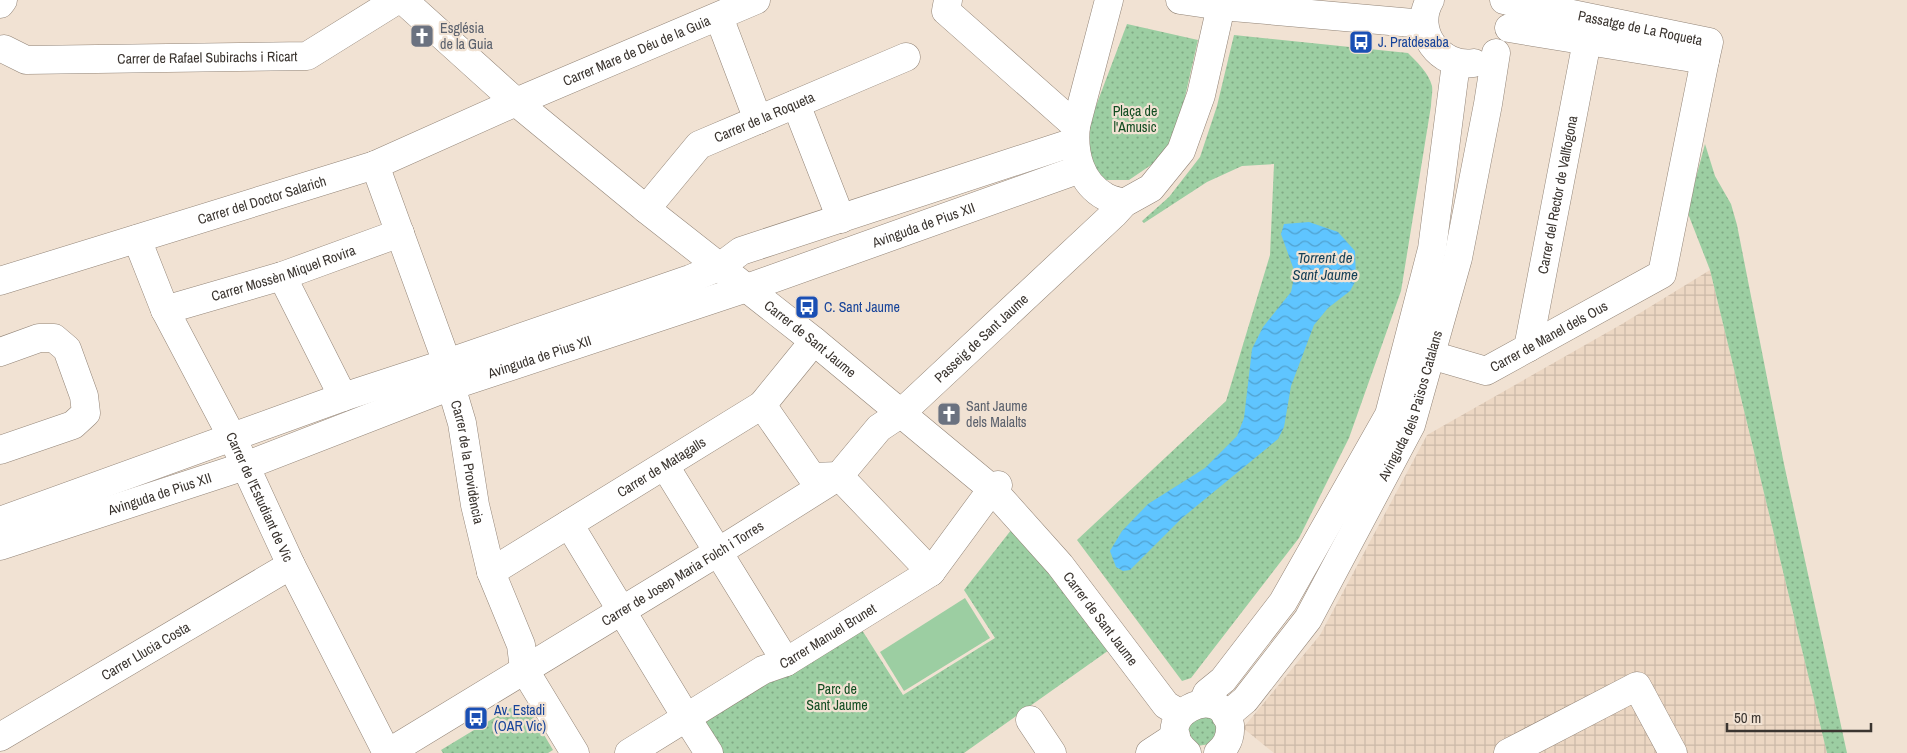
<svg xmlns="http://www.w3.org/2000/svg" width="1907" height="753" font-family="'Archivo Narrow',sans-serif">
  <style>
    .industrial { fill: url(#industrial-grid) }
    .grass { fill: url(#grass-dots) }
    .pitch { fill: #9ccea2 }
    .water { fill: url(#water-waves) }
    .lines { fill: none; stroke-linecap: round; stroke-linejoin: round }
    .minor-casing { stroke: #928477; stroke-width: 29 }
    .minor { stroke: #fff; stroke-width: 28 }
    .labels { text-anchor: middle; stroke-width: 4.5; stroke-linejoin: round; paint-order: stroke }
    .worship-label { font-size: 14px; fill: #5b616d; stroke: #f1e2d3; text-anchor: start }
    .street-label { font-size: 14px; fill: #3b3530; stroke: #f1e2d3 }
    .transit-label { font-size: 14px; fill: #164399; stroke: #f1e2d3; text-anchor: start }
    .park-label { font-size: 14px; fill: #114c20; stroke: #f1e2d3 }
    .water-label { font-size: 15px; font-style: italic; fill: #133f56; stroke: #f1e2d3 }
  </style>
  <defs>
    <pattern id="industrial-grid" width="8" height="8" patternUnits="userSpaceOnUse" patternTransform="scale(1.25)"><rect width="8" height="8" fill="#ecd7c3"/><path d="M0 4h8M4 0v8" fill="none" stroke="#cbb9a8"/></pattern>
    <pattern id="grass-dots" width="8" height="8" patternUnits="userSpaceOnUse" patternTransform="scale(1.25)"><rect width="8" height="8" fill="#9ccea2"/><path d="M2 2h.1M6 6h.1" fill="none" stroke="#80a884" stroke-width="1.8" stroke-linecap="round"/></pattern>
    <pattern id="water-waves" width="16" height="10" patternUnits="userSpaceOnUse" patternTransform="scale(1.25)"><rect width="16" height="10" fill="#5fc5ff"/><path d="M0 5q4-4 8 0t8 0" fill="none" stroke="#50a1cf"/></pattern>
  </defs>
  <rect width="100%" height="100%" fill="#f1e2d3"/>
  <!-- industrial -->
  <path class="industrial" d="M1710,270L1827,753H1274L1243,728L1320,635L1427,435L1622,324Z"/>
  <!-- grass -->
  <path class="grass" d="M1127,24L1198,40L1182,110L1172,140L1154,163L1129,180H1104L1092,165L1086,148L1088,127Z
    M1234,35L1408,53C1416,61 1429,73 1432,86C1433,92 1431,100 1431,106L1401,291L1349,438L1299,538L1191,678L1182,681L1077,540L1226,401L1270,255L1274,164L1242,166L1207,182L1144,223L1142,221L1169,197L1200,157L1217,106Z
    M1705,144L1715,176L1731,204L1737,225L1784,464L1847,753H1827L1710,270L1687,211Z
    M1019,520L1119,643L964,753H709L686,717L855,619L903,695L995,638L964,590Z
    M517,704L527,706L553,750L548,753H443L441,750Z
    M1193,717H1210L1216,724L1217,735L1210,744L1197,746L1192,743L1186,726Z"/>
  <!-- pitch -->
  <path class="pitch" d="M965,598L990,638L904,691L880,652Z"/>
  <!-- water -->
  <path class="water" d="M1309,222L1338,232L1355,251L1356,280L1350,291L1328,308L1314,325L1291,386L1284,427L1278,439L1182,518L1130,570L1123,571L1116,567L1110,551L1122,531L1148,504L1205,468L1237,436L1244,418L1252,349L1263,327L1291,292L1295,273L1281,234L1284,224Z"/>
  <g class="lines">
    <!-- minor casing -->
    <g class="minor-casing">
      <g id="minor">
        <path id="s1" d="M403,0L516,102L646,209L814,341L992,489L1060,565L1166,705L1181,714"/>
        <path d="M948,0L946,11L1076,126"/>
        <path d="M1109,0L1076,126C1073,153 1080,183 1106,197C1111,200 1118,201 1124,203"/>
        <path d="M1180,0L1221,6L1424,24"/>
        <path d="M1430,0C1412,31 1440,68 1474,63"/>
        <path id="s2" d="M1504,0L1709,42L1705,60L1509,28"/>
        <path d="M0,4L3,0"/>
        <path d="M719,17L758,120"/>
        <path id="s3" d="M4,49L26,60L307,56L397,0"/>
        <path d="M796,104L841,219"/>
        <path id="s4" d="M375,165L447,363L451,386L462,423L475,505L491,572L521,645L524,669L575,753"/>
        <path id="s5" d="M646,209L699,145L906,57"/>
        <path id="s6" d="M137,239L165,310L232,437L291,565L387,753"/>
        <path d="M282,276L343,397"/>
        <path id="s7" d="M0,281L375,165L516,102L756,0"/>
        <path id="s8" d="M165,310L282,276L400,233"/>
        <path id="s9" d="M1528,348L1587,41"/>
        <path d="M0,352L39,338H54L67,349L84,396L86,413L73,425L0,450"/>
        <path id="s10" d="M1431,355L1486,371L1662,274L1705,60"/>
        <path d="M762,405L812,477L839,476L931,572"/>
        <path d="M665,466L786,662"/>
        <path d="M0,521L343,397L447,363L690,279L721,266L741,251L1074,142"/>
        <path d="M569,524L686,717L709,753"/>
        <path id="s11" d="M0,546L245,466L451,386L747,288L1080,169"/>
        <path id="s12" d="M491,572L762,405L814,341"/>
        <path d="M1203,703L1207,693L1223,680L1283,602L1389,415L1432,249L1456,63"/>
        <path id="s13" d="M1226,716L1245,700L1308,619L1411,425L1458,258L1488,104L1496,53"/>
        <path d="M1030,720L1052,753"/>
        <path id="s14" d="M0,737L291,565"/>
        <path id="s15" d="M388,753L718,552L839,476L879,428L900,414L1114,214L1124,203L1151,188L1181,151L1201,95L1221,6"/>
        <path id="s16" d="M629,753L763,670L786,662L931,572L992,489L998,485"/>
        <path d="M1150,753L1176,736"/>
        <path d="M1187,753C1145,718 1221,678 1230,725C1231,737 1227,746 1218,753"/>
        <path d="M1508,753L1637,686L1673,753"/>
      </g>
    </g>
    <!-- minor -->
    <use href="#minor" class="minor"/>
  </g>
  <!-- icons -->
  <defs>
    <g id="church-square" transform="scale(1.25)"><rect x="-9" y="-9" width="18" height="18" rx="4" fill="#6b7280" stroke="#f1e2d3"/><path d="M-1.2-6h2.4v3.5h3.3v2.4h-3.3V6h-2.4V-.1h-3.3v-2.4h3.3Z" fill="#fff"/></g>
    <g id="bus-square" transform="scale(1.25)"><rect x="-9" y="-9" width="18" height="18" rx="4" fill="#1a4fb4" stroke="#f1e2d3"/><path d="M-5-6H5V4H4V6H2V4H-2V6H-4V4H-5ZM-3.5-4V0h7V-4ZM-3.5 1.2v1.5H-2V1.2ZM2 1.2v1.5H3.5V1.2Z" fill="#fff"/></g>
  </defs>
  <g fill-rule="evenodd">
    <use href="#church-square" x="422" y="36"/>
    <use href="#bus-square" x="1361" y="42"/>
    <use href="#bus-square" x="807" y="307"/>
    <use href="#church-square" x="949" y="414"/>
    <use href="#bus-square" x="476" y="718"/>
  </g>
  <g class="labels">
    <!-- worship labels -->
    <g class="worship-label">
      <text x="440" y="33">Església<tspan x="440" dy="16">de la Guia</tspan></text>
      <text x="966" y="411">Sant Jaume<tspan x="966" dy="16">dels Malalts</tspan></text>
    </g>
    <!-- street labels -->
    <g class="street-label">
      <text dy="5" stroke="none"><textPath href="#s2" startOffset="139">Passatge de La Roqueta</textPath></text>
      <text dy="5" stroke="none"><textPath href="#s7" startOffset="678">Carrer Mare de Déu de la Guia</textPath></text>
      <text dy="5" stroke="none"><textPath href="#s3" startOffset="206">Carrer de Rafael Subirachs i Ricart</textPath></text>
      <text dy="5" stroke="none"><textPath href="#s5" startOffset="154">Carrer de la Roqueta</textPath></text>
      <text dy="5" stroke="none"><textPath href="#s9" startOffset="156">Carrer del Rector de Vallfogona</textPath></text>
      <text dy="5" stroke="none"><textPath href="#s7" startOffset="274">Carrer del Doctor Salarich</textPath></text>
      <text dy="5" stroke="none"><textPath href="#s11" startOffset="978">Avinguda de Pius XII</textPath></text>
      <text dy="5" stroke="none"><textPath href="#s8" startOffset="124">Carrer Mossèn Miquel Rovira</textPath></text>
      <text dy="5" stroke="none"><textPath href="#s10" startOffset="129">Carrer de Manel dels Ous</textPath></text>
      <text dy="5" stroke="none"><textPath href="#s15" startOffset="728">Passeig de Sant Jaume</textPath></text>
      <text dy="5" stroke="none"><textPath href="#s1" startOffset="530">Carrer de Sant Jaume</textPath></text>
      <text dy="5" stroke="none"><textPath href="#s11" startOffset="572">Avinguda de Pius XII</textPath></text>
      <text dy="5" stroke="none"><textPath href="#s13" startOffset="365">Avinguda dels Països Catalans</textPath></text>
      <text dy="5" stroke="none"><textPath href="#s4" startOffset="312">Carrer de la Providència</textPath></text>
      <text dy="5" stroke="none"><textPath href="#s12" startOffset="200">Carrer de Matagalls</textPath></text>
      <text dy="5" stroke="none"><textPath href="#s11" startOffset="168">Avinguda de Pius XII</textPath></text>
      <text dy="5" stroke="none"><textPath href="#s6" startOffset="286">Carrer de l'Estudiant de Vic</textPath></text>
      <text dy="5" stroke="none"><textPath href="#s15" startOffset="345">Carrer de Josep Maria Folch i Torres</textPath></text>
      <text dy="5" stroke="none"><textPath href="#s1" startOffset="935">Carrer de Sant Jaume</textPath></text>
      <text dy="5" stroke="none"><textPath href="#s16" startOffset="231">Carrer Manuel Brunet</textPath></text>
      <text dy="5" stroke="none"><textPath href="#s14" startOffset="169">Carrer Llucia Costa</textPath></text>
    </g>
    <!-- transit labels -->
    <g class="transit-label">
      <text x="1378" y="47">J. Pratdesaba</text>
      <text x="824" y="312">C. Sant Jaume</text>
      <text x="494" y="715">Av. Estadi<tspan x="494" dy="16">(OAR Vic)</tspan></text>
    </g>
    <!-- park labels -->
    <g class="park-label">
      <text x="1135" y="116">Plaça de<tspan x="1135" dy="16">l'Amusic</tspan></text>
      <text x="837" y="694">Parc de<tspan x="837" dy="16">Sant Jaume</tspan></text>
    </g>
    <!-- water labels -->
    <g class="water-label">
      <text x="1325" y="263">Torrent de<tspan x="1325" dy="17">Sant Jaume</tspan></text>
    </g>
  </g>
  <!-- scale -->
  <path d="M1727 723v8h144v-8" fill="none" stroke="#3b3530" stroke-width="2.5"/>
  <text x="1734" y="723" font-size="15" fill="#3b3530" stroke="#f1e2d3" stroke-width="4" paint-order="stroke">50 m</text>
</svg>
